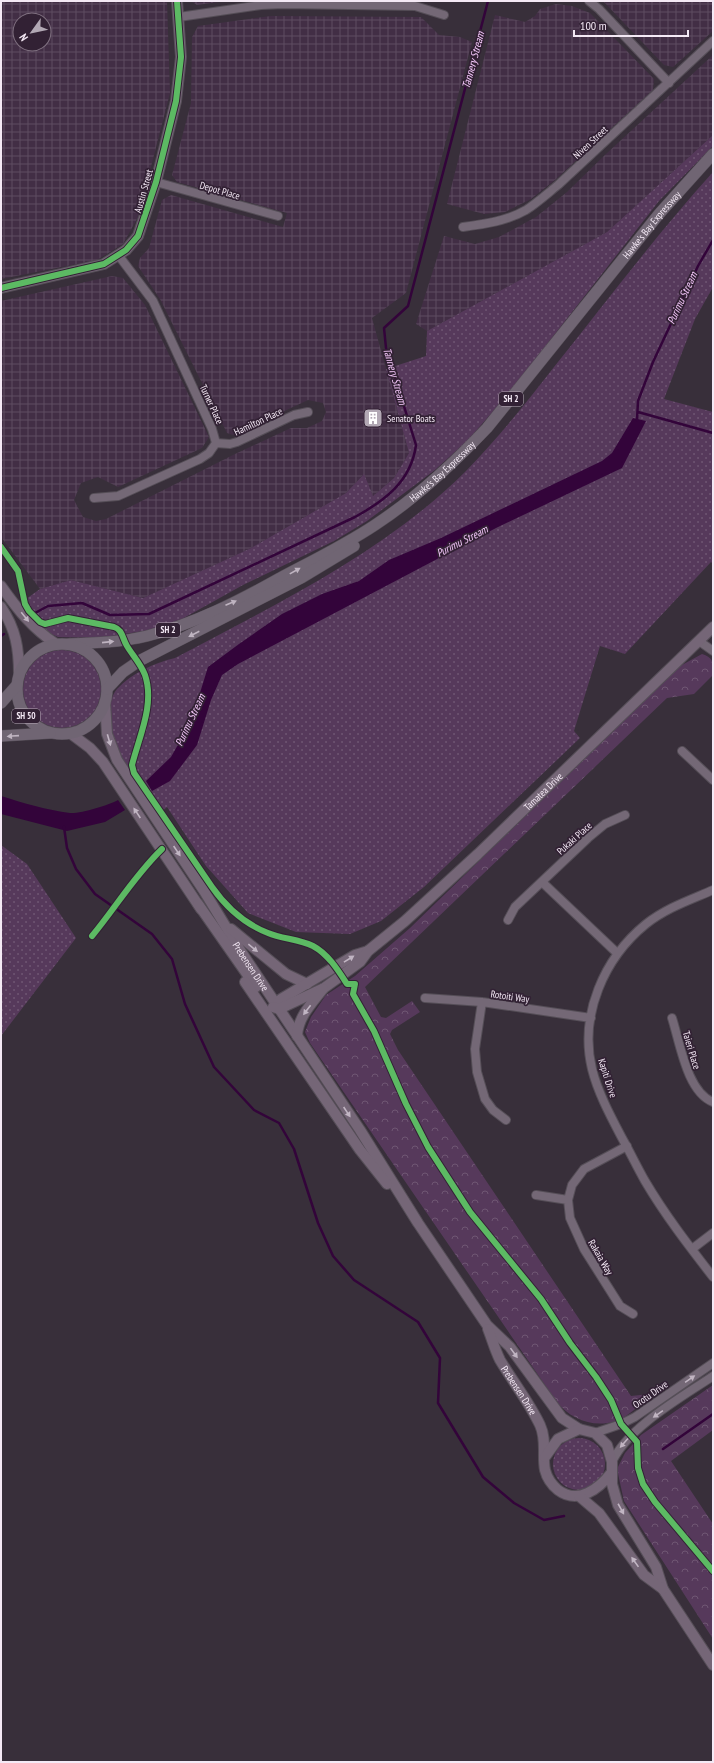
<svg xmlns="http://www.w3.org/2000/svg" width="714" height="1763" font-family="'PT Sans Narrow',sans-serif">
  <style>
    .industrial { fill: url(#industrial-grid); fill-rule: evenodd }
    .grass { fill: url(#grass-dots) }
    .park { fill: url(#park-crowns) }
    .water { fill: #33043a }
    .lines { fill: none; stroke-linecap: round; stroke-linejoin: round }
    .stream { stroke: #33043a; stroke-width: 2.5 }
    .minor-casing { stroke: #554e57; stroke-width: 10 }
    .major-casing { stroke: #554e57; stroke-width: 12 }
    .highway-casing { stroke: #554e57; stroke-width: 12 }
    .minor { stroke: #746876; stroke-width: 8 }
    .major { stroke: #756677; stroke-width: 10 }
    .highway { stroke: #706573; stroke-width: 11 }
    .cycleway-casing { stroke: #322134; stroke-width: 8 }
    .cycleway { stroke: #5cba63; stroke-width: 6 }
    .oneway { fill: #bfb4c1 }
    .oneway2 { fill: #c1b5c3 }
    .oneway3 { fill: #c1b5c2 }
    .labels { text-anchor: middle; stroke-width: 3.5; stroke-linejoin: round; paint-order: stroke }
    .shield { fill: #322134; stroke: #baadbb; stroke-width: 1 }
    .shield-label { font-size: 9px; font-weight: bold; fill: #f4e9f5 }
    .street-label { font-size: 10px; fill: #f4e9f5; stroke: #322134 }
    .poi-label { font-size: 10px; fill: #f4e9f5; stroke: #322134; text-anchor: start }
    .water-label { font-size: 11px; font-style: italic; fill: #f4c7fa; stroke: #322134 }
  </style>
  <defs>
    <pattern id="industrial-grid" width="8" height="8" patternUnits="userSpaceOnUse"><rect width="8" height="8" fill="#422e45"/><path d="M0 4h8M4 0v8" fill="none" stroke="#5e4c60"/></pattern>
    <pattern id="grass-dots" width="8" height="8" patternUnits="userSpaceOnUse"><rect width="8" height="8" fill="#56395b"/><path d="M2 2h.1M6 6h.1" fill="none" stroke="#6f5673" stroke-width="1.8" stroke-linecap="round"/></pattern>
    <pattern id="park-crowns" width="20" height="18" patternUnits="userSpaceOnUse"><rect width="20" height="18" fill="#56395b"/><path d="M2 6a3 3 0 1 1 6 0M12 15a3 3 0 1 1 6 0" fill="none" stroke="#6f5673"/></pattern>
  </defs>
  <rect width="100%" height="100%" fill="#382f3a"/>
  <!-- industrial -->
  <path class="industrial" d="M1,1H167L170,93L138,217L123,244L97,260L1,279ZM20,20H44V44H20Z
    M191,1H226L197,5Z
    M603,1H713V31L673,67L664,65Z
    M556,4L572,6L590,13L654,79L653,90L555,180L531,199L505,212L484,214L447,204L495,15L525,22L535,16L540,9Z
    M271,16L421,17L439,35L460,37L472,42L406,293L372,318L409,453L394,478L373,496L363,475L346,493L251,548L143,598L71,580L40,589L1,537V301L112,276L123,278L145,305L209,437L202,448L118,487L98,477L81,483L74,500L83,517L96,521L106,519L235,454L291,428H307L322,421L326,412L323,403L308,400L233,435L227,433L160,299L138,266L140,258L149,248L162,200L171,195L283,227L287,213L177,182L172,175L191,103L192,37L198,26Z
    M713,55V135L607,232L427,331L416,324L444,236L475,244L499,237L536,217L567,192L606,154Z"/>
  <!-- grass -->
  <path class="grass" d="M713,135V146L659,201L504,399L467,441L435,470L367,521L334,541L243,585L182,619L150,630L99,638L58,637L49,633L36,622L19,604L40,589L71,580L143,598L251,548L346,493L364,474L373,496L394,478L409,453L386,369L426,356L427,331L607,232Z
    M713,172V287L695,319L664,399L713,412V564L711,562L625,654L600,646L574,731L580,738L424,887L381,921L350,934L296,932L248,913L206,866L167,807L158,815C146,798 133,780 122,762C113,746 103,704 117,689C132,673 154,663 175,658C276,604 384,553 466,471C498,438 526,403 554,367C607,301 657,234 713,172Z
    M23 689a39 39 0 1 1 78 0a39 39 0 1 1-78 0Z
    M1,845L27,864L76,938L1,1036Z
    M553 1464a26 26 0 1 1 52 0a26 26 0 1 1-52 0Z"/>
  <!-- park -->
  <path class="park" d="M702,654C714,658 713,662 713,675L694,694L667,698L365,987L381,1017L386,1018L412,1001L420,1012L392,1030L390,1034L398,1050L631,1396L650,1394C644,1401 637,1408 630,1413C606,1432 574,1424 556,1401L310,1043L305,1032L311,1017L326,995L355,976L410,928L680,666Z
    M713,1385V1430L671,1461L713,1524V1639L624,1501L617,1469L625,1453L641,1435Z"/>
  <!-- water -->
  <path class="water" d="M633,418L646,421L622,468L496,528L238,664L222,675L211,700L197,745L170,781L152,791L146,781L171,757L191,722L208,667L239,644L282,614L322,594L359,581L389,560L441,538L602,461L612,453Z
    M1,796C23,803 47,810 70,813C80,814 109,805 118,800L125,810L105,822L67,831L1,814Z"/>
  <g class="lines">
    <!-- stream -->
    <path class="stream" d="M638,412L713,433
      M637,420L638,401L653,362L698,266L713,240
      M35,613L48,606L82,603L110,615L149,614L355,517C384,501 411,482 416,445L386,348L384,328L408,306L488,1
      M1,636L4,634
      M185,733L196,706
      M64,827L67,848L76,869L95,894L152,934L172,959L185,1004L214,1067L254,1110L279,1123L294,1149L318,1223L333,1256L354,1280L418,1322L440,1358L438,1403L483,1477L514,1503L544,1520L564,1516
      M663,1449L713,1414"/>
    <!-- minor casing -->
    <g class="minor-casing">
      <path id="minor" d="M589,1L599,9L669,83
        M179,17L261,5L283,4L415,6L444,15
        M156,182L278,216
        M463,227C485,224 507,221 526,210C537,203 548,193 558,185L713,41
        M216,443L230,444L237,442L294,415L308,412
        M94,498L118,496L200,459L209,453L216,443L212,429L153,301L119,256
        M699,641L713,651
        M682,751L713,780
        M542,882L617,953
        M713,890C690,900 666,908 646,924C604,958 579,1015 592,1069C598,1093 611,1117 622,1138C630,1152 637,1167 645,1181C665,1215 689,1246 713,1277
        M508,920L515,907L588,838L605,824L625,815
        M425,998L482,1002L591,1018
        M482,1002L475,1049L477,1072L485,1099L493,1110L506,1120
        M672,1018C680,1043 687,1092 713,1102
        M627,1146L584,1169L572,1185L568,1200L570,1218L584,1249L620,1306L633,1314
        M536,1195L568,1200
        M692,1249L713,1233
        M595,1433L621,1424L635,1417L713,1363
        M612,1462C628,1427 682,1397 713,1376"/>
    </g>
    <!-- major casing -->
    <g class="major-casing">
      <g id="major">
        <path d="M1,288L104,264L126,250L138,236L156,182L176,101L181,57L177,1"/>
        <path d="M1,586C18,610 32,628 56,644"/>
        <path d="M1,607C16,629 19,649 19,675"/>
        <path id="s1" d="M105,702L107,734L117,760L204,891L240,950L360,1130L418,1223L487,1325L510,1347L562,1418L579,1429"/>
        <path d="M70,733L90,748L103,762L201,909"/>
        <path d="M198,904L256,987"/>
        <path d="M231,929L286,974L307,984"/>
        <path d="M245,982L360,1150L387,1184"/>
        <path d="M277,1005L281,999L355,955L368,951"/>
        <path id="s2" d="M273,1007L279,1009L324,988L360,962L368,951L405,921L478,854L713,627"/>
        <path d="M297,1036C298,1017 312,1003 323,989"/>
        <path id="s3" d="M488,1329C492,1339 495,1350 500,1360C513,1382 529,1402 540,1425C547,1440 542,1455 545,1470C547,1478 552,1485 558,1490C578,1505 599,1489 612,1472"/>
        <path d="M545,1457L558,1439L579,1429L595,1433L607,1445L612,1462V1484L618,1505L656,1567L663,1589L713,1665"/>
        <path d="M579,1496L599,1513L644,1575L663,1589"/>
      </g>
    </g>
    <!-- highway casing -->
    <g class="highway-casing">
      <g id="highway">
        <path id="s4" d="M69,644C96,643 122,642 147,636C194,624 239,601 280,578C312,561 345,545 375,525C416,498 453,464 487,428L659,214L713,154"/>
        <circle cx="62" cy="689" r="45"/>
        <path d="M107,689L123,672L139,661L301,578L354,546"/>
        <path d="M1,703L17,685"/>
        <path d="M1,736L50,733"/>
      </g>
    </g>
    <!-- minor -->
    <use href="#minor" class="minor"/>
    <!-- major -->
    <use href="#major" class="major"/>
    <!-- highway -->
    <use href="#highway" class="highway"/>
    <!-- cycleway casing -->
    <g class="cycleway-casing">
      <path id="cycleway" d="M1,288L104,264L126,250L138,236L156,182L176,101L181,57L177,1
        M1,547L18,571L25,604L29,611L40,622L45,624L68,618L114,627C123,630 122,638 127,646C133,656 141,664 145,675C155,704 139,737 132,765L134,773L212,887C226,907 245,924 268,933C282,939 299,939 313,946C328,954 338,970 347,984H355L353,994L374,1031L406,1104L428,1147L470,1212L541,1299L570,1343L596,1377L611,1400L621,1424L637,1442L638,1468L643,1484L655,1502L713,1571
        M92,936C116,907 135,875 162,849"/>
    </g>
    <!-- cycleway -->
    <use href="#cycleway" class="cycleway"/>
  </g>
  <!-- one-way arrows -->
  <defs><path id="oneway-solid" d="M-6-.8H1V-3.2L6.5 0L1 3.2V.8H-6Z"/></defs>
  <g class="oneway">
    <use href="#oneway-solid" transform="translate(295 571) rotate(-29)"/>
    <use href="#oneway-solid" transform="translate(231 603) rotate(-23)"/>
    <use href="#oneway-solid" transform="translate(194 634) rotate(153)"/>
    <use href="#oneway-solid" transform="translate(108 642) rotate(-6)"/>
    <use href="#oneway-solid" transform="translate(13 736) rotate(176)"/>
  </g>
  <g class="oneway2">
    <use href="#oneway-solid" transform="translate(25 617) rotate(51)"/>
    <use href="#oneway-solid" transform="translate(109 740) rotate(74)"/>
    <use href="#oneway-solid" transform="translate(137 813) rotate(-124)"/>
    <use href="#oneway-solid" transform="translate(177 851) rotate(56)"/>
    <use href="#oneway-solid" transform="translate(253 948) rotate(39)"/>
    <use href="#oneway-solid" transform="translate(349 959) rotate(-32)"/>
    <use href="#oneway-solid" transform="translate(307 1010) rotate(127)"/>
    <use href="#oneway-solid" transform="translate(347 1112) rotate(56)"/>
    <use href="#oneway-solid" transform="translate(514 1353) rotate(54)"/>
    <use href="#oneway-solid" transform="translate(621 1509) rotate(61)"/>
    <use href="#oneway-solid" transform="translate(635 1562) rotate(-125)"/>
  </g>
  <g class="oneway3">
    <use href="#oneway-solid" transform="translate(690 1379) rotate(-35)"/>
    <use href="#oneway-solid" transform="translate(658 1414) rotate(145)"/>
    <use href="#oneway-solid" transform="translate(624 1443) rotate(131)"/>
  </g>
  <!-- icons -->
  <defs>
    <g id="building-square" transform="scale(1)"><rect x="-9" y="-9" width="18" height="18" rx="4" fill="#b2a8b4" stroke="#322134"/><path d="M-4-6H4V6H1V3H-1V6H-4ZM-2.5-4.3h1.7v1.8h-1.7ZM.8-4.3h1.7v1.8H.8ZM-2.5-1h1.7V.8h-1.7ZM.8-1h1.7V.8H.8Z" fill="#fff"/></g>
  </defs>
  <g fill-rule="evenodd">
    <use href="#building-square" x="373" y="418"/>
  </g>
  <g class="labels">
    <!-- shield labels -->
    <g class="shield">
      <rect x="499" y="392" width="24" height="14" rx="3"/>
      <rect x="156" y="623" width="24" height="14" rx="3"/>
      <rect x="12" y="709" width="28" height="14" rx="3"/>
    </g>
    <g class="shield-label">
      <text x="511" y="402">SH 2</text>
      <text x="168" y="633">SH 2</text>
      <text x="26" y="719">SH 50</text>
    </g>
    <!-- street labels -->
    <g class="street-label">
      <text transform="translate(590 142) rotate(-43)" y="4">Niven Street</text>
      <text transform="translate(220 190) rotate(16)" y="4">Depot Place</text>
      <text transform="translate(143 191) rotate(-74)" y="4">Austin Street</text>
      <text dy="4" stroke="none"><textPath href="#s4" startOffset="743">Hawke's Bay Expressway</textPath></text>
      <text transform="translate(212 404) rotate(65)" y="4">Turner Place</text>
      <text transform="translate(258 421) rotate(-25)" y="4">Hamilton Place</text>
      <text dy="4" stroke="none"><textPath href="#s4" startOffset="419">Hawke's Bay Expressway</textPath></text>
      <text dy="4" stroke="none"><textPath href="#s2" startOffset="351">Tamatea Drive</textPath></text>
      <text transform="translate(574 838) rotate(-42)" y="4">Pukaki Place</text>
      <text dy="4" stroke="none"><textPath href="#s1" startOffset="306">Prebensen Drive</textPath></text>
      <text transform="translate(510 996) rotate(8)" y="4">Rotoiti Way</text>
      <text transform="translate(692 1050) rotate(73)" y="4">Taieri Place</text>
      <text transform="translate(608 1078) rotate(72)" y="4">Kapiti Drive</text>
      <text transform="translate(601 1257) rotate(60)" y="4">Rakaia Way</text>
      <text dy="4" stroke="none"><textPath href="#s3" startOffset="69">Prebensen Drive</textPath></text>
      <text transform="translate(650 1394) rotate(-35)" y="4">Orotu Drive</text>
    </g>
    <!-- poi labels -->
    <g class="poi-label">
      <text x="387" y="422">Senator Boats</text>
    </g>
    <!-- water labels -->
    <g class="water-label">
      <text transform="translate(473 60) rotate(-75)" y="4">Tannery Stream</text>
      <text transform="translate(682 298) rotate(-65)" y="4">Purimu Stream</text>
      <text transform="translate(395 376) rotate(74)" y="4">Tannery Stream</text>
      <text transform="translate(462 541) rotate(-27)" y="4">Purimu Stream</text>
      <text transform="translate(190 720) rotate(-65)" y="4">Purimu Stream</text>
    </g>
  </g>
  <!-- border -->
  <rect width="714" height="1763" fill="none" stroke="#f4e9f5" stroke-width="4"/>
  <!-- north arrow -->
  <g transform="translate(32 32) rotate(237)"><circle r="19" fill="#322134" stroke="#807181"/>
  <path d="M0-3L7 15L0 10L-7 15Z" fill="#b2a8b4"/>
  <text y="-6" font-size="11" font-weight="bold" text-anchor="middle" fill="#f4e9f5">N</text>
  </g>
  <!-- scale -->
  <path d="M574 30v6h114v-6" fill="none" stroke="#f4e9f5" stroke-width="2"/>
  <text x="580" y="30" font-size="12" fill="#f4e9f5" stroke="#322134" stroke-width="3" paint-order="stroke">100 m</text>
</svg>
